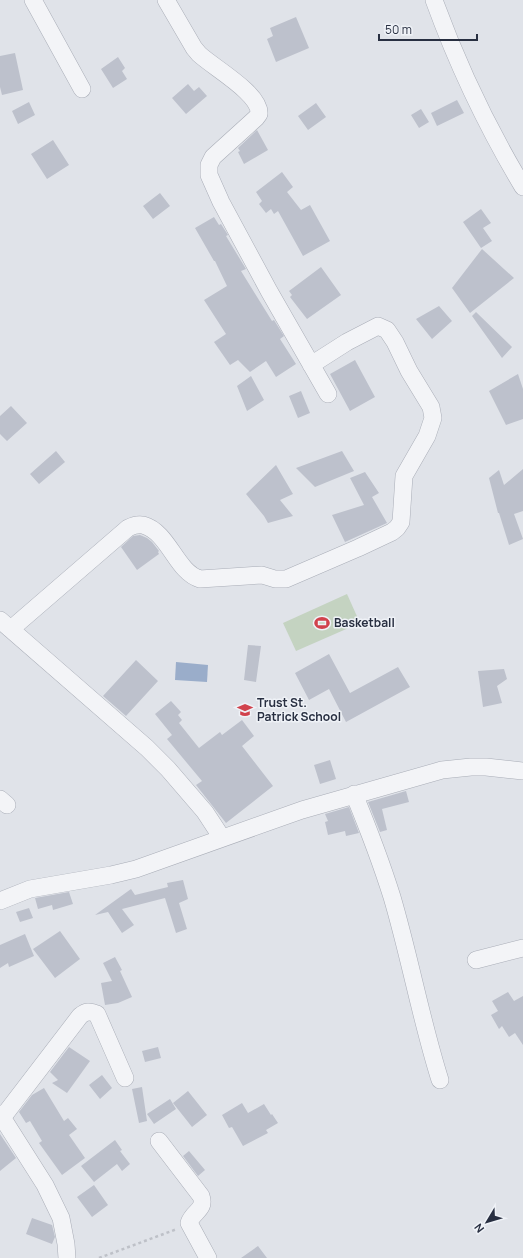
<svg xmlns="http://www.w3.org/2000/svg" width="523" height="1258" font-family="Manrope,sans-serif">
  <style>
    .green { fill: #c4d3c1 }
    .water { fill: #9aadca }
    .building { fill: #bdc1cc }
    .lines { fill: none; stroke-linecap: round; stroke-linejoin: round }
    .minor-casing { stroke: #a9adb7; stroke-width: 18 }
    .path { stroke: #bec1c8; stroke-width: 2.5; stroke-dasharray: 3 3; stroke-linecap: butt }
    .minor { stroke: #f3f4f7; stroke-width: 17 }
    .labels { text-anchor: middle; stroke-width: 3; stroke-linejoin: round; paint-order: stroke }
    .poi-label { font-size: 12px; font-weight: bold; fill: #282f41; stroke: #eff2f7; text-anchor: start }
  </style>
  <rect width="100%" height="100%" fill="#e0e3e9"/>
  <!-- green -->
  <path class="green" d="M347,594L360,623L296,651L283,623Z"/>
  <!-- water -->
  <path class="water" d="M176,662L208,665L207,682L175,680Z"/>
  <!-- building -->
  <path class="building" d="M296,17L309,48L276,62L267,39L273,36L270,28Z
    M15,53L23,90L2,95L0,87V56Z
    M118,57L125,68L122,71L127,79L113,88L101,69Z
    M188,84L194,91L199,87L207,96L186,114L172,98Z
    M457,100L464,113L437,126L431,113Z
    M29,102L35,115L18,124L12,111Z
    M316,103L326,117L308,130L298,116Z
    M421,109L429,122L419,128L411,115Z
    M257,130L268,150L244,164L238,152L240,151L238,148Z
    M53,140L69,165L47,179L31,154Z
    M282,172L293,187L287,192L301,210L310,205L330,241L303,256L278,211L274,214L271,209L266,213L259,204L262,201L256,192Z
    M160,193L170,206L153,219L143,206Z
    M481,209L491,223L483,228L492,241L481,248L463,222Z
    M214,217L219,225L221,224L228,235L226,236L246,269L241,271L272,321L274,320L284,336L280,339L296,364L276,377L266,361L250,372L238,360L230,365L214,342L226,334L204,300L227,286L215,261H214L195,228Z
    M482,249L514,278L470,313L452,288Z
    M321,267L341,295L307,319L290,297L292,295L289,291Z
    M439,306L452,321L432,339L416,319Z
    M476,312L512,347L502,358L472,316Z
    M355,360L375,397L350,411L330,374Z
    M518,374L523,389V419L506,425L489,391Z
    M251,376L264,400L247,411L237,386Z
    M301,391L310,413L298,418L289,396Z
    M11,406L27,423L7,441L0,434V416Z
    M56,451L65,462L39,484L30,474Z
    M342,451L354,471L315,487L296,468Z
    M276,465L293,494L280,500L293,516L268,523L264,516L246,494Z
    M523,469V511L514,514L523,539L509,545L499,513H498L489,478L499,470L504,485Z
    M365,472L379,493L372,497L387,523L345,542L332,515L364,505L350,478Z
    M140,535L147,538L152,542L159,551L158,552L159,554L137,570L121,547L133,536Z
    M248,645L261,646L256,682L244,680Z
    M329,654L350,693L398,667L410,687L346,722L329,689L309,700L295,673Z
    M136,660L158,681L126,716L103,696Z
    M504,669L507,679L497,686L502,703L483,707L478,671Z
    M171,701L181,712L178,715L182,720L179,723L199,748L220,732L222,735L242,720L254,736L242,746L273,786L226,823L196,785L202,781L167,739L172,735L155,714Z
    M330,760L336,779L320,784L314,765Z
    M406,791L409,802L382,809L387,830L380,832L368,802Z
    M349,807L359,833L346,836L345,831L328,835L325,822L328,821L325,814Z
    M183,880L188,899L179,903L187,929L176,933L165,898L122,909L134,925L122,933L108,912L95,915L131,889L135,895L168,887L167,883Z
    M69,892L73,904L53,910L52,905L38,909L35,898Z
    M29,908L33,918L20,922L16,912Z
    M60,931L80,959L55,978L33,949Z
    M25,934L34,956L9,967L8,963L0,968V945Z
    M115,957L122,970L120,971L132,997L118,1003L105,1005L101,983L112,981L103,963Z
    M508,992L514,1001L523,996V1045L515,1033L509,1037L502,1026L499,1029L491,1015L498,1011L492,1001Z
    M69,1047L90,1061L67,1093L52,1083L58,1080L50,1072Z
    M158,1047L161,1058L145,1062L142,1051Z
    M102,1075L112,1088L100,1099L89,1085Z
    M142,1087L147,1121L139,1123L132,1089Z
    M44,1088L64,1121L68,1118L77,1129L69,1135L85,1158L62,1175L39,1143L42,1141L30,1121L26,1123L19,1112L32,1095Z
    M188,1091L207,1115L192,1127L173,1103Z
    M170,1099L176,1109L154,1124L147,1114Z
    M242,1103L248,1113L264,1104L271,1115L272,1114L278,1123L266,1130L268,1133L243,1146L232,1127L229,1128L222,1115Z
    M0,1134L16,1158L0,1171Z
    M115,1140L122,1150L120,1151L130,1164L122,1171L117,1164L94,1182L81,1166Z
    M189,1151L205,1170L198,1176L183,1156Z
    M94,1185L108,1205L92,1217L77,1197Z
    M32,1218L52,1225L55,1237L52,1244L26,1234Z
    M258,1246L267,1258H241Z"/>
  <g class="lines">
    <!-- minor casing -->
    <g class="minor-casing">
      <path id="minor" d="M33,0L82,89
        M166,0L194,48L199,54C214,68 261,94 259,114L256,118L213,157L209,165V175L221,202L269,291L328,394
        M434,0C458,66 487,127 523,187
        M0,620L147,748L168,769L205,812L222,838
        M11,629L128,528C132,526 138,524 143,525C169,532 176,572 200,579L262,575L275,579H286L358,548L392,532L397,528L401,522L404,476L427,436L433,418L431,407L409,371L395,342L387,330L378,326L347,342L311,365
        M354,794C368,828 381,862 392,897C410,958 421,1020 440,1080
        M0,799L7,805
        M0,901L30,889L111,875L136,869L302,810L442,770L471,767H486L523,771
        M476,960L523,948
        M0,1114L45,1185L61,1218L66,1244L67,1258
        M2,1118L80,1016C86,1011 90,1011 97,1014L125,1078
        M159,1141L201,1196C206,1210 193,1211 189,1223L208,1258"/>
    </g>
    <!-- path -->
    <path class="path" d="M99,1258L177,1229"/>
    <!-- minor -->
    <use href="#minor" class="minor"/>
  </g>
  <!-- icons -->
  <defs>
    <g id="stadium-bare" transform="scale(1.2)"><path d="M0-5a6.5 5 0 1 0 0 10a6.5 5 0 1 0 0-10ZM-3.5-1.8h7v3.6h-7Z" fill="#d1424c" stroke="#eff2f7" stroke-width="2.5" paint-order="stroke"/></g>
    <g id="school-bare" transform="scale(1.2)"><path d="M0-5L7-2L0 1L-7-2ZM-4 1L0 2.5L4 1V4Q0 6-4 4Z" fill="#d1424c" stroke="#eff2f7" stroke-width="2.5" paint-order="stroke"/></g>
  </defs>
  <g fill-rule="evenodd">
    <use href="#stadium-bare" x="322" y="623"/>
    <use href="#school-bare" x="245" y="710"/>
  </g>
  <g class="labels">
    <!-- poi labels -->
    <g class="poi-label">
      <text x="334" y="627">Basketball</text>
      <text x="257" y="707">Trust St.<tspan x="257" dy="14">Patrick School</tspan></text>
    </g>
  </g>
  <!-- north arrow -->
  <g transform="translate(487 1222) rotate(232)" stroke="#eff2f7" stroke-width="3" paint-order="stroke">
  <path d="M0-3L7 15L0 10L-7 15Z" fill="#282f41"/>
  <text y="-6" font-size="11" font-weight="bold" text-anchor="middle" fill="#282f41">N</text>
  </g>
  <!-- scale -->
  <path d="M379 34v6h98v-6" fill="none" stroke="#282f41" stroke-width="2"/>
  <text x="385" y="34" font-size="12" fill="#282f41" stroke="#eff2f7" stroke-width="3" paint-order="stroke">50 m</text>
</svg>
